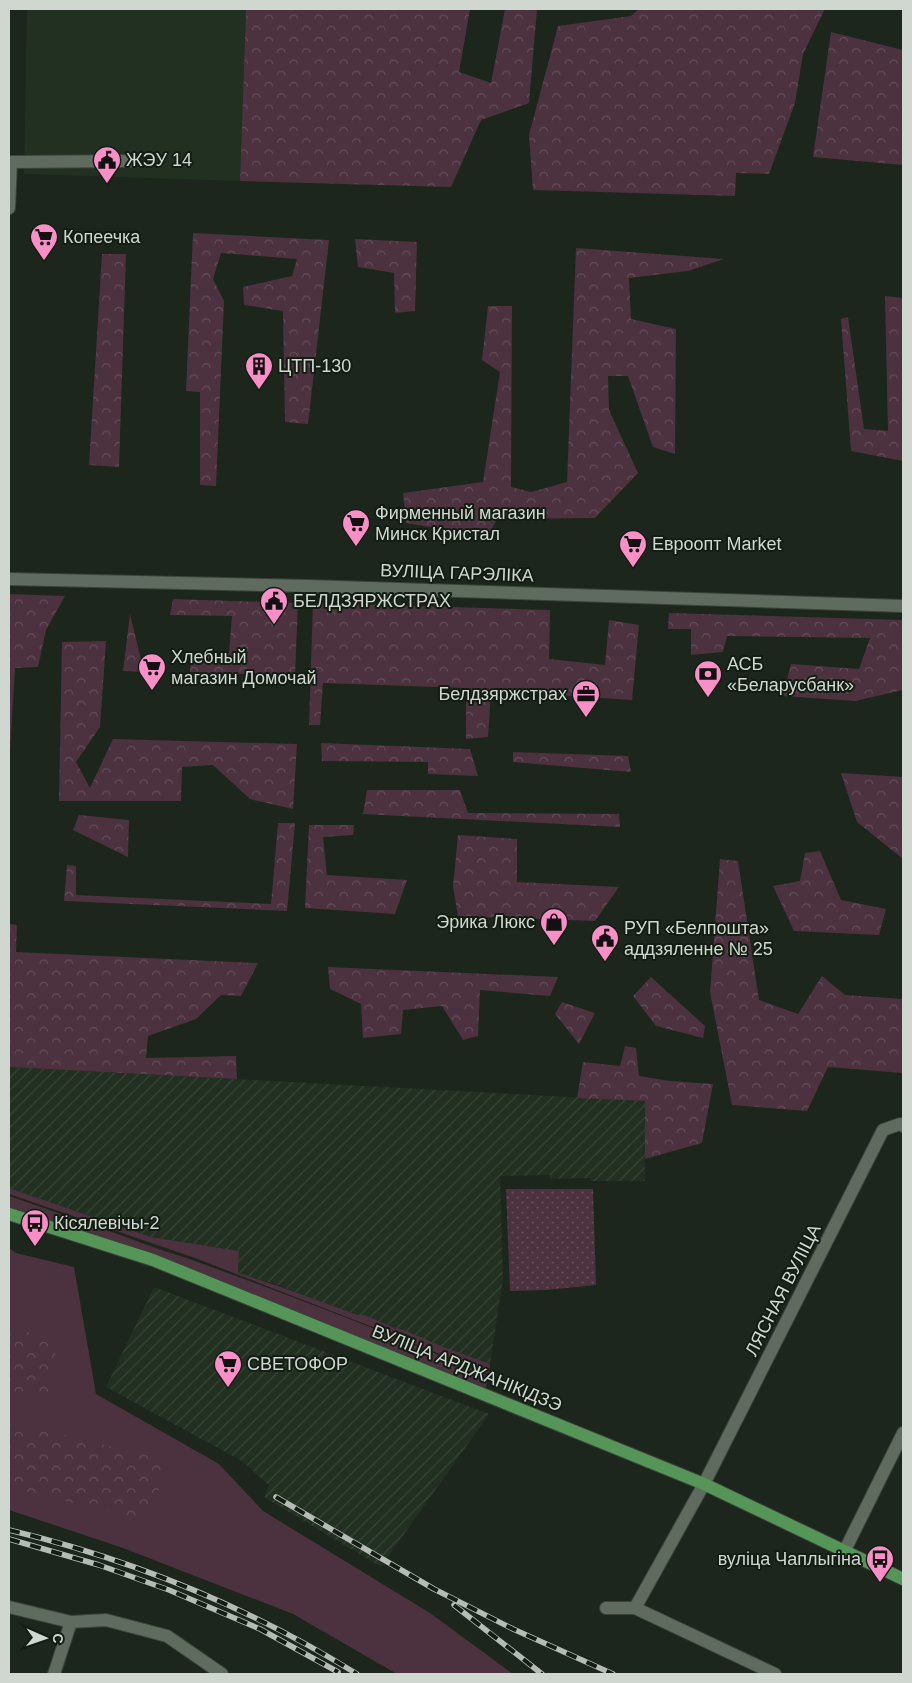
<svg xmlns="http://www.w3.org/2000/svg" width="912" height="1683" font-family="Helvetica,sans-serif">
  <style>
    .built { fill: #223022 }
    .industrial { fill: url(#industrial-furrows) }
    .grass { fill: #4c313f }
    .forest { fill: url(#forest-crowns) }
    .park { fill: url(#park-dots) }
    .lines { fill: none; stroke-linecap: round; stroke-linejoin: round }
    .minor-casing { stroke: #3b433b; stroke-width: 14 }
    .major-casing { stroke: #3b433b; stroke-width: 14 }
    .minor { stroke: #5f6b5f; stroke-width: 12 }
    .major { stroke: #559658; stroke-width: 12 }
    .rail-casing { stroke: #b5bcb5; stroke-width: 5.5 }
    .rail { stroke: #131d13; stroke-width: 4; stroke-dasharray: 11; stroke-linecap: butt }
    .labels { text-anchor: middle; stroke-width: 4; stroke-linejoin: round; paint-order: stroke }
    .poi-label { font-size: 18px; fill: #d0d7d0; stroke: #131d13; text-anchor: start }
    .street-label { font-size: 18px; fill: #d0d7d0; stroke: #131d13 }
  </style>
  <defs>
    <pattern id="industrial-furrows" width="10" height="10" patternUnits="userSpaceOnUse" patternTransform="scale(1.25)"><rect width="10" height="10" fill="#223022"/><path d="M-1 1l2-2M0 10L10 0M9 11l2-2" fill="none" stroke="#374437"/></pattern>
    <pattern id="forest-crowns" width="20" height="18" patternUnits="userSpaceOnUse" patternTransform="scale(1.25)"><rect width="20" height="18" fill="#4c313f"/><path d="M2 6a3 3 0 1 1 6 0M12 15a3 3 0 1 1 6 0" fill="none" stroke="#654e5a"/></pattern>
    <pattern id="park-dots" width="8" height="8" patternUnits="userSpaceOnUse" patternTransform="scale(1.25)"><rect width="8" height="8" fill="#4c313f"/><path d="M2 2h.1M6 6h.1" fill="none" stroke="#654e5a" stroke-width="1.8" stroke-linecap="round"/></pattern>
  </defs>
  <rect width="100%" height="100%" fill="#1c261c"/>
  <!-- built -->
  <path class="built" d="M27,9H246L240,181L24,174Z"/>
  <!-- industrial -->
  <path class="industrial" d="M9,1067L645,1101V1181H590V1178L550,1179V1175L500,1176L503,1279L490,1364L409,1335L365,1315H358L311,1299L278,1285L238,1273L239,1251L151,1237L9,1188Z
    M154,1287L489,1414L381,1567L264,1497L269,1485L240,1460L106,1387Z"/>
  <!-- grass -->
  <path class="grass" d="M9,1188L151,1237L239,1251L238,1273C279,1285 318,1301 358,1315H365L392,1327L404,1330L441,1346L490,1364L489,1374L388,1333L195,1258L9,1194Z
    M9,1196C51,1210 92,1225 134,1240C154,1248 175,1254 195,1261C294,1297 392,1334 489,1376L484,1394L153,1260L9,1214Z
    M9,1248L16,1253L74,1267L96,1394L219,1464L263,1511L430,1613L513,1674H397L293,1614L123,1548L9,1510Z"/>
  <!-- forest -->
  <path class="forest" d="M246,9H470L459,72L491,83L505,9H537L529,103L481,120L451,187L240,181Z
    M639,9H825L803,54L795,103L769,174L736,173L735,196L533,190L529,135L558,26L631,16Z
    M831,32L903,50V165L813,157Z
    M193,233L329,240L308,424L285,422L283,311L244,305L243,287L292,276L297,259L221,253L213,279L224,301L216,486L200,485V392L186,391Z
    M355,239L417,242L415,311L395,313L394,273L358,267Z
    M576,248L724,259L688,271L629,278L631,319L676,329L675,454L653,447L628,376H608L609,410L638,473L595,518L497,519L488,537L406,523L403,493L483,482L500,372L482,360L488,306H512L511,487L531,492L567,482Z
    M102,254H126L119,467L89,465Z
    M885,296L903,298V461L851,451L841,319L848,317L864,429L888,431Z
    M9,594L65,596L46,630L38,667L15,668L9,768Z
    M173,599L298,603L295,676L190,672L191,658L229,653L232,616L170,615Z
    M313,603L550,610L549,659L605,665L609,620L639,625L632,700L491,691L488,737L466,739V688L323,683L320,725H309Z
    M669,613L903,620V690L855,701L783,696L791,664L859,669L870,638L727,636L723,652L691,655V629H668Z
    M130,614L144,672L123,671Z
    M106,641L100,727L76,762L90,788L113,739L297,744L293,809L250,799L213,765L182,767L181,801H59L62,642Z
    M321,743L470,749L478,776L428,774V762L322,761Z
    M513,752L628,756L631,772L513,762Z
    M841,773L903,777V859L857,822Z
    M367,790H460L468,813L619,814L620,827L363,814Z
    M79,815L129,820L128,857L73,830Z
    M278,823H295L287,911L64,901L67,865L76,866V895L271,904Z
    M309,825H354L353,835L323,837L327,875L407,880L395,914L305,908Z
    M458,835L517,839V882L619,887L595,921L458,916L453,887Z
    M820,851L841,900L886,909L879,935L794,931L773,886L800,881L805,853Z
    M720,859L738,861L759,1000L798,1014L822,976L845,995L903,999V1073L828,1067L807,1111L732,1105L710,992Z
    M9,924L17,925L16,952L258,963L241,996L221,995L196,1019L148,1036L146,1058L236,1056L237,1079L9,1067Z
    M328,967L558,977L550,996L480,990L478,1036L463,1040L442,1006L403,1010L401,1034L363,1038L361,1004L330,989Z
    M651,977L705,1026L703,1038L656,1026L633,996Z
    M562,1002L595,1013L579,1044L555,1014Z
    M625,1046L636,1048L639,1076L670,1081L713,1084L702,1143L645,1159V1101L577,1098L583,1062L620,1066Z
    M9,1321L56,1348L47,1401L9,1393Z
    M9,1421L174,1462L143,1519L9,1488Z"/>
  <!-- park -->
  <path class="park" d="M506,1189H593L596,1285L546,1290L510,1291Z"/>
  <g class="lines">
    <!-- minor casing -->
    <g class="minor-casing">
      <path id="minor" d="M9,208L11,162L132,161
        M9,579L308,586L903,606
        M845,1550L903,1433
        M9,1607L71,1622L106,1620L167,1636L222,1674
        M606,1608H635L775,1674
        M635,1608L704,1484L883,1130L900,1124L903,1126
        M54,1674L71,1622"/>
    </g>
    <!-- major casing -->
    <g class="major-casing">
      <path id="major" d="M9,1214L153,1260L704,1484L903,1579"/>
    </g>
    <!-- minor -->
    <use href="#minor" class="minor"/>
    <!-- major -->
    <use href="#major" class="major"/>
    <!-- rail casing -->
    <g class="rail-casing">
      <path id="rail" d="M276,1497L434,1589L513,1629L613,1674
        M9,1530C131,1559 250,1608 357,1674
        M9,1539L99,1565L169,1590L260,1629L338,1672
        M454,1605L542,1674"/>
    </g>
    <!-- rail -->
    <use href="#rail" class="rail"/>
  </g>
  <!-- icons -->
  <defs>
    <g id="civic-pin" transform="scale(1.4375)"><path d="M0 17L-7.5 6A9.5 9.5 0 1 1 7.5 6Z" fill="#fa8fc7" stroke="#131d13"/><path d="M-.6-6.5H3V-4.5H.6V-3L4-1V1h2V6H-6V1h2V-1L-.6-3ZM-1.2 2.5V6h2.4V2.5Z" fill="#111"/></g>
    <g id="supermarket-pin" transform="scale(1.4375)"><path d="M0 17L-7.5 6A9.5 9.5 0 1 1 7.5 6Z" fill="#fa8fc7" stroke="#131d13"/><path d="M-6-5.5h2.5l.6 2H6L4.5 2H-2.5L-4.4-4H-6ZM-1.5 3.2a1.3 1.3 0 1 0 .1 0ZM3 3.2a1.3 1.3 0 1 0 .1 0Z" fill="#111"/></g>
    <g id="building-pin" transform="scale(1.4375)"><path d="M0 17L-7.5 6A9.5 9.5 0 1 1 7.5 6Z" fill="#fa8fc7" stroke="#131d13"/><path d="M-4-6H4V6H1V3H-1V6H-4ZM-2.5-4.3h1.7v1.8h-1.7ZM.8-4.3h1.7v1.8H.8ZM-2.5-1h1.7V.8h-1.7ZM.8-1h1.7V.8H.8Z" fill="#111"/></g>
    <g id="bank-pin" transform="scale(1.4375)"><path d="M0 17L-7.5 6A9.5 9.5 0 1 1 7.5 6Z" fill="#fa8fc7" stroke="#131d13"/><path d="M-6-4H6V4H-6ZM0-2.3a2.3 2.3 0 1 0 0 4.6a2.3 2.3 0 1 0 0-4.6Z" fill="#111"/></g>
    <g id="office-pin" transform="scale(1.4375)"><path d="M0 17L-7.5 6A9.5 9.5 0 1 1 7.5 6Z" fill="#fa8fc7" stroke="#131d13"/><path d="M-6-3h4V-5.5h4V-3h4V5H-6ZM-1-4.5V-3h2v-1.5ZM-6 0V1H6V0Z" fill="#111"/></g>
    <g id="shop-pin" transform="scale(1.4375)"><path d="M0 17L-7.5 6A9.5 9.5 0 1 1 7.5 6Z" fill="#fa8fc7" stroke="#131d13"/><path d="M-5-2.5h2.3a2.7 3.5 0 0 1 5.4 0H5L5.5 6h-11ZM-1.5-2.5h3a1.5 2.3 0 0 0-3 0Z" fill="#111"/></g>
    <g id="bus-pin" transform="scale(1.4375)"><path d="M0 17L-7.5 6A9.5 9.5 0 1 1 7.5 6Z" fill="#fa8fc7" stroke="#131d13"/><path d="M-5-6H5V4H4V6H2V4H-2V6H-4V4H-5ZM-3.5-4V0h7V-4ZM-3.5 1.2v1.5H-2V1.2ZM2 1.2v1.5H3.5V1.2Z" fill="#111"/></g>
  </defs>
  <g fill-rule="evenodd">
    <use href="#civic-pin" x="107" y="160"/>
    <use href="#supermarket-pin" x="44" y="237"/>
    <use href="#building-pin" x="259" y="366"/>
    <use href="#supermarket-pin" x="356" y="523"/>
    <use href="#supermarket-pin" x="633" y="544"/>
    <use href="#civic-pin" x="274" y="601"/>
    <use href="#supermarket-pin" x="152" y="667"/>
    <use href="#bank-pin" x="708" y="674"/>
    <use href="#office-pin" x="586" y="694"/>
    <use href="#shop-pin" x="554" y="922"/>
    <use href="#civic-pin" x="605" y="938"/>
    <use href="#bus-pin" x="35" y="1223"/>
    <use href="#supermarket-pin" x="228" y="1364"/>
    <use href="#bus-pin" x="880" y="1559"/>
  </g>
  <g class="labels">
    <!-- poi labels -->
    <g class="poi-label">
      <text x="126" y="166">ЖЭУ 14</text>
      <text x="63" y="243">Копеечка</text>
      <text x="278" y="372">ЦТП-130</text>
      <text x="375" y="519">Фирменный магазин<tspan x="375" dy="21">Минск Кристал</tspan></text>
      <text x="652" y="550">Евроопт Market</text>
      <text x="293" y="607">БЕЛДЗЯРЖСТРАХ</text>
      <text x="171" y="663">Хлебный<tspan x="171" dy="21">магазин Домочай</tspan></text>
      <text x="727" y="670">АСБ<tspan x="727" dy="21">«Беларусбанк»</tspan></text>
      <text x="567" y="700" text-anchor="end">Белдзяржстрах</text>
      <text x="535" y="928" text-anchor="end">Эрика Люкс</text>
      <text x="624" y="934">РУП «Белпошта»<tspan x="624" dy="21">аддзяленне № 25</tspan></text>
      <text x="54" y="1229">Кісялевічы-2</text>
      <text x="247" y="1370">СВЕТОФОР</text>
      <text x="861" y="1565" text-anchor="end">вуліца Чаплыгіна</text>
    </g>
    <!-- street labels -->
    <g class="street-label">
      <text transform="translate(457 573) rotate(2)" y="6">ВУЛІЦА ГАРЭЛІКА</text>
      <text transform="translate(783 1290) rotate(-63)" y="6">ЛЯСНАЯ ВУЛІЦА</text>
      <text transform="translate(467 1368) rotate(22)" y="6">ВУЛІЦА АРДЖАНІКІДЗЭ</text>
    </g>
  </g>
  <!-- border -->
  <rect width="912" height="1683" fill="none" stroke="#d0d7d0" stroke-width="20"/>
  <!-- north arrow -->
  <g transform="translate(45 1638) rotate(92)" stroke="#131d13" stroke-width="4" paint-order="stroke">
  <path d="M0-4L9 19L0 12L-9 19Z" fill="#d0d7d0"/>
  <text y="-8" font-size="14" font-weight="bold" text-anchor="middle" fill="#d0d7d0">С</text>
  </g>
</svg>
